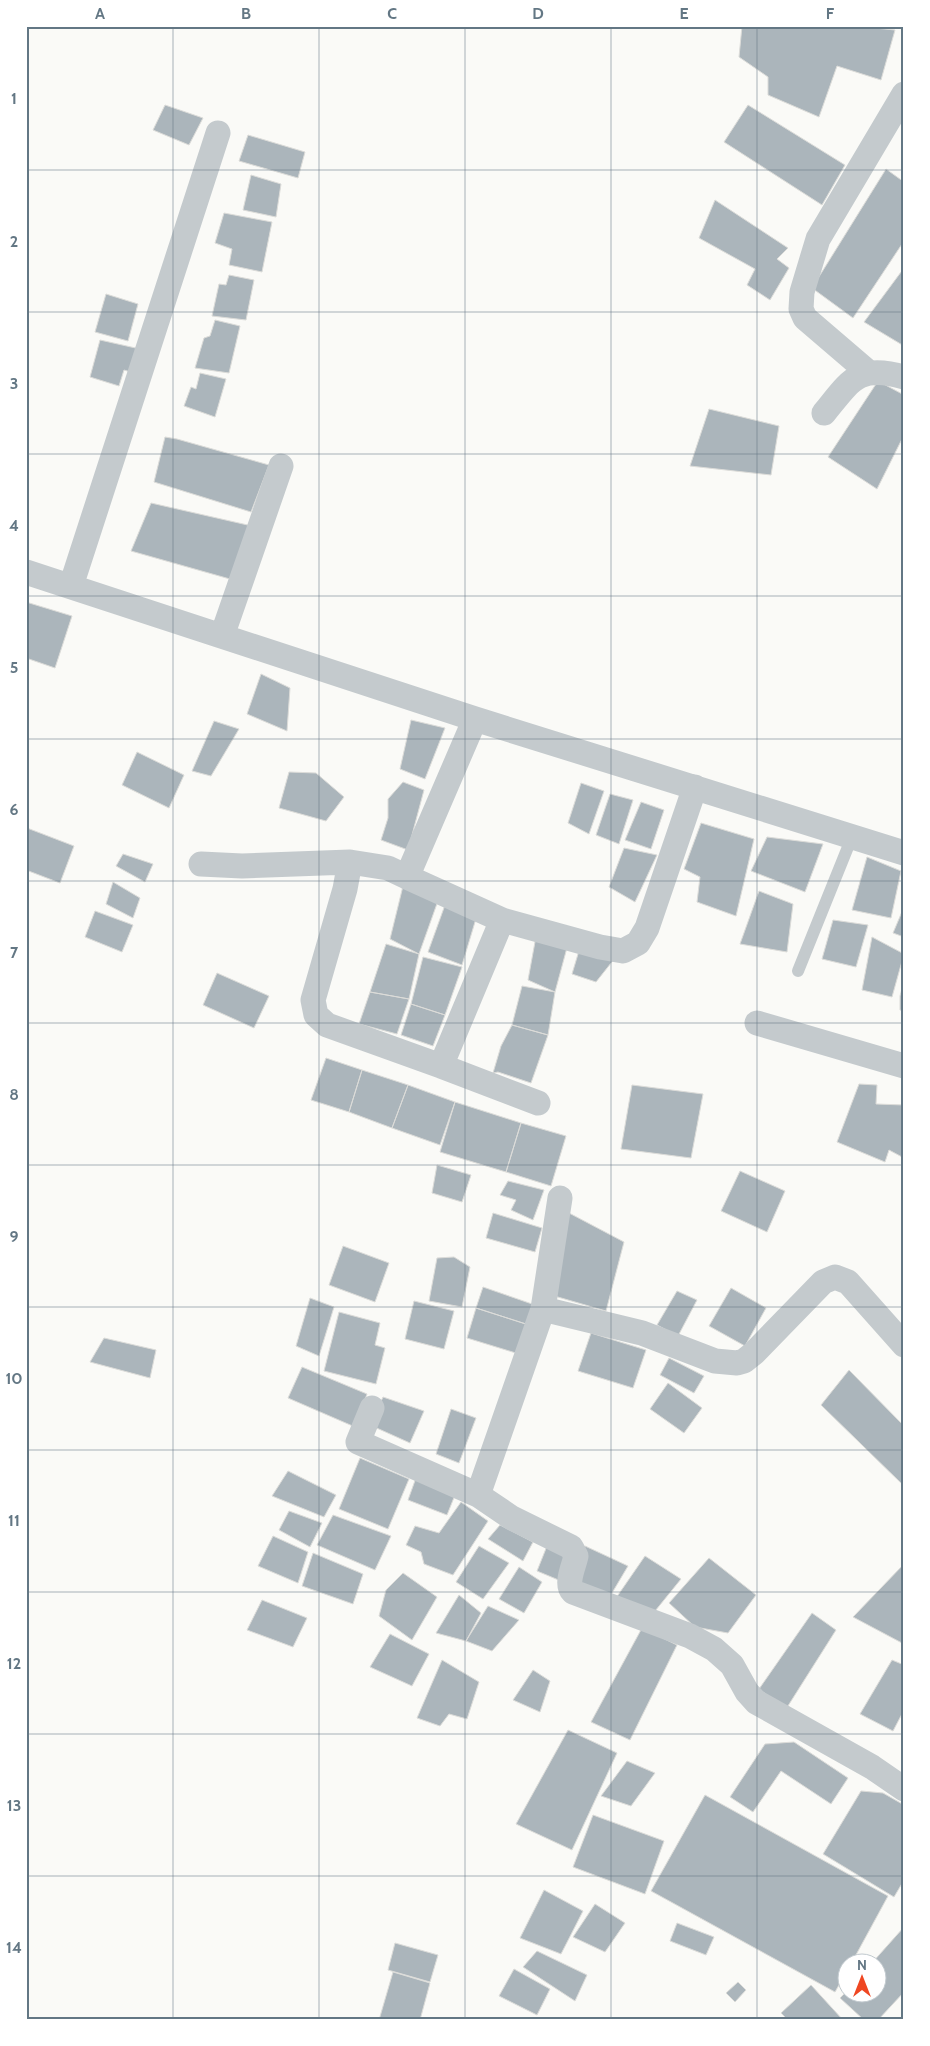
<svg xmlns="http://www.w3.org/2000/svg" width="930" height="2046" font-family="Cabin,sans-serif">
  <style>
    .building { fill: #abb5bb; stroke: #dcdcd9 }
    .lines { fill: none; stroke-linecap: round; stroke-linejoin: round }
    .service { stroke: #c4cacd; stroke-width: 12 }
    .minor { stroke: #c4cacd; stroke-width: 25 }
    .grid { fill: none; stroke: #637784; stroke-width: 1; stroke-opacity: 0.55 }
    .neatline { fill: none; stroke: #637784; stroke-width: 2 }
    .grid-label { font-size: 16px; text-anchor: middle; font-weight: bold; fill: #637784 }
  </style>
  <rect width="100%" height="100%" fill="#fafaf7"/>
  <!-- building -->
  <path class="building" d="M742,26H854L895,30L881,80L837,66L819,117L768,95V77L739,57Z
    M165,105L203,118L189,145L153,130Z
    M748,105L845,165L822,205L724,142Z
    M248,135L305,152L298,178L239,161Z
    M886,169L904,182V241L853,318L812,288Z
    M251,175L281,184L276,217L243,210Z
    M715,200L788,248L777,259L789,268L770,300L747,285L755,269L699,238Z
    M224,213L272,222L262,272L229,265L232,249L215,243Z
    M904,268V346L864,322Z
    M229,275L254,280L246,320L212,316L219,284L226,285Z
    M106,294L138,304L128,341L95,332Z
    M215,320L240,326L229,373L195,368L204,338L210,336Z
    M100,340L140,349L134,373L124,370L119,386L90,377Z
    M200,373L226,379L215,417L184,406L191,387L196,389Z
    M878,381L904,395V435L877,489L828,457Z
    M709,409L779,426L771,475L690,466Z
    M165,437L177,439L269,465L251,512L154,482Z
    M151,503L252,526L237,581L131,551Z
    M26,602L72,616L55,668L26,658Z
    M261,674L290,688L287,731L247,714Z
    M411,720L445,728L425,779L400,769Z
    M214,721L239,729L211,776L192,771Z
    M137,752L184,775L169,808L122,785Z
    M289,772L316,773L344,797L326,821L279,808Z
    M403,782L424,790L408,850L381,840L388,818V799Z
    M581,783L604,791L589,834L568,823Z
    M610,794L633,800L619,844L596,835Z
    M641,802L664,810L651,849L625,840Z
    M701,823L754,839L736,916L697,902L700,877L684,869Z
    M27,828L74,846L60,883L26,870Z
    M767,837L823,844L805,892L751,871Z
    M624,848L657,855L635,902L609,887Z
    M123,854L153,864L145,882L116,866Z
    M867,857L901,871L891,918L852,910Z
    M113,882L140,898L133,918L106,904Z
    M403,886L439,898L419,954L390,939Z
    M759,891L793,904L787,952L740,944Z
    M445,905L478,912L462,965L428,952Z
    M904,907V937L893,933Z
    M95,911L133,925L122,952L85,937Z
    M833,920L868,925L856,967L822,959Z
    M537,931L568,944L555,992L528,980Z
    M872,937L904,954L892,997L862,990Z
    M386,944L419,954L409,999L370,992Z
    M581,944L615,958L596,982L572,974Z
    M423,957L462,967L445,1015L411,1004Z
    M217,973L269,996L254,1028L203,1005Z
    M904,982V1011L900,1010V996Z
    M522,986L555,992L548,1035L512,1025Z
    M370,992L409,999L397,1034L359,1024Z
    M411,1004L445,1015L433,1046L401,1035Z
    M512,1025L548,1035L531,1083L498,1072L493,1073L501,1046Z
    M326,1058L362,1070L349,1112L311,1100Z
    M362,1070L408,1085L392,1128L349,1112Z
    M859,1084L877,1085L876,1104L904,1105V1158L889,1150L885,1162L837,1142Z
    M408,1085L455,1102L440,1145L392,1128Z
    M632,1085L703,1094L691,1158L621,1149Z
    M455,1102L521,1123L506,1172L440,1152Z
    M521,1123L566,1136L551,1186L506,1172Z
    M437,1165L471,1175L462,1202L432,1193Z
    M740,1171L785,1191L767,1232L721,1211Z
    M508,1181L544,1190L533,1220L511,1210L516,1200L500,1195Z
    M493,1213L542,1228L535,1252L486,1238Z
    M569,1213L624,1242L606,1311L551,1295Z
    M343,1246L389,1263L375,1302L329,1285Z
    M454,1257L470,1267L462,1307L429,1301L437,1258Z
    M483,1287L535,1305L529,1325L476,1308Z
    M731,1288L766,1308L745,1346L709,1326Z
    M677,1291L697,1300L678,1336L657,1325Z
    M310,1298L334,1307L319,1356L296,1346Z
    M414,1301L454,1311L444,1349L405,1339Z
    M476,1308L529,1325L519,1354L467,1338Z
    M339,1312L380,1323L375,1345L385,1348L376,1384L324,1371Z
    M591,1333L646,1350L633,1388L578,1371Z
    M104,1338L156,1350L150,1378L90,1362Z
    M669,1358L704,1376L694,1393L660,1375Z
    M302,1367L367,1394L355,1427L288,1398Z
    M849,1370L904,1426L903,1485L821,1405Z
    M668,1383L702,1408L684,1433L650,1409Z
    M383,1397L424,1411L410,1443L370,1425Z
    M451,1409L476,1418L459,1463L436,1454Z
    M360,1458L409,1479L388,1529L339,1509Z
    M288,1471L336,1495L324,1517L272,1496Z
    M417,1475L457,1490L447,1515L408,1500Z
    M461,1502L488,1521L453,1575L424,1564L421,1552L406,1545L415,1526L439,1533Z
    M289,1511L322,1523L310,1547L279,1530Z
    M333,1515L391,1536L375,1570L317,1545Z
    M500,1525L533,1542L523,1561L488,1539Z
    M273,1536L308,1552L298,1583L258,1566Z
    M479,1546L509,1563L483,1599L456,1582Z
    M547,1546L570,1557L561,1581L537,1571Z
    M585,1546L628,1566L609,1598L575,1588Z
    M313,1553L363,1574L353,1604L302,1586Z
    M645,1556L681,1579L651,1616L616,1598Z
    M709,1558L756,1595L728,1633L695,1627L669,1603Z
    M904,1564V1642L902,1643L853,1617Z
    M519,1567L542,1582L524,1613L499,1599Z
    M403,1573L437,1597L412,1640L379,1616L386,1590Z
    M459,1595L481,1613L466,1641L436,1633Z
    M262,1600L307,1618L293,1647L247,1630Z
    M488,1606L519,1620L492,1651L466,1641Z
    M812,1613L836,1630L786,1709L759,1689Z
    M642,1628L677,1645L630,1740L591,1722Z
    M390,1634L429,1654L412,1686L370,1667Z
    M442,1660L479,1682L467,1719L449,1714L440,1726L417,1718Z
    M892,1660L904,1665V1710L893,1731L860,1714Z
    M533,1670L550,1681L540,1712L513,1700Z
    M568,1730L617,1753L572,1850L516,1824Z
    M794,1742L848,1778L831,1804L781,1771L753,1812L730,1797L765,1744Z
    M627,1761L655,1773L631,1806L601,1796Z
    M861,1791L883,1793L904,1805V1880L894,1897L823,1854Z
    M705,1795L888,1896L851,1964H848V1969L835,1992L651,1891Z
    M593,1815L664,1841L645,1894L573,1867Z
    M544,1890L583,1911L561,1954L520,1938Z
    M595,1904L625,1923L605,1952L573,1937Z
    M677,1923L714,1937L706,1955L670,1941Z
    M904,1927V1992L878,2020H864L840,1998L848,1990V1994H878V1964H871Z
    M395,1943L438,1955L430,1982L388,1970Z
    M537,1951L587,1975L575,2001L523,1967Z
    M514,1969L550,1989L537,2015L499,1996Z
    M393,1972L430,1983L420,2020H379Z
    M738,1982L746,1990L735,2002L726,1993Z
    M811,1985L843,2020H788L781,2013Z"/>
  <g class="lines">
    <!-- service -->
    <path class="service" d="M798,971L852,837"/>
    <!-- minor -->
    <path class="minor" d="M868,372L805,318L801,309L802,292L818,239L904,94
      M824,413C851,380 858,364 904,377
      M26,572L475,719L904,853
      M71,586L218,133
      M222,636L281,466
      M475,719L407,877L502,920L441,1066L538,1103
      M201,864L242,866L350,862
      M407,877L388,868L350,862L345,889L313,1000L316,1015L327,1025L441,1066
      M502,920L600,947L623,951L638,943L647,928L695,787
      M757,1023L904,1066
      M560,1198L543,1309L478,1495L512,1518L571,1547L576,1556C574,1566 565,1584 573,1592L690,1636L714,1649L732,1665L747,1692L756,1702L872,1767L904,1789
      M543,1309L642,1333L715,1361L737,1363L744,1361L754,1353L823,1282L835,1277L848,1282L904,1345
      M372,1408L358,1442L478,1495"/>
  </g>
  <!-- grid -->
  <path class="grid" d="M173,26V2020M319,26V2020M465,26V2020M611,26V2020M757,26V2020M26,170H904M26,312H904M26,454H904M26,596H904M26,739H904M26,881H904M26,1023H904M26,1165H904M26,1307H904M26,1450H904M26,1592H904M26,1734H904M26,1876H904"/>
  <!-- border -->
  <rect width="930" height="2046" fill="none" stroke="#ffffff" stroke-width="55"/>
  <!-- north arrow -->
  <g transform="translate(862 1978)"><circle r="24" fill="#ffffff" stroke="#c1c9ce"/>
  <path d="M0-4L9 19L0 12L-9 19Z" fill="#ef4722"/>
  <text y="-8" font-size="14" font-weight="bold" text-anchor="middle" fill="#637784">N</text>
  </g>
  <rect x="28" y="28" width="874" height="1990" class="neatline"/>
  <g class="grid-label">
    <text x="100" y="19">A</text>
    <text x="246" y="19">B</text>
    <text x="392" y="19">C</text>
    <text x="538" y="19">D</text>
    <text x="684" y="19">E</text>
    <text x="830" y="19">F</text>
    <text x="14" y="104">1</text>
    <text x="14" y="247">2</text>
    <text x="14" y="389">3</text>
    <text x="14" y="531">4</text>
    <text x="14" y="673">5</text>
    <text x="14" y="815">6</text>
    <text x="14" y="958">7</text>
    <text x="14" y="1100">8</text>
    <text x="14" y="1242">9</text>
    <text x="14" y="1384">10</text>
    <text x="14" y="1526">11</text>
    <text x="14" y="1669">12</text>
    <text x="14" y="1811">13</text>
    <text x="14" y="1953">14</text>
  </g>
</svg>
